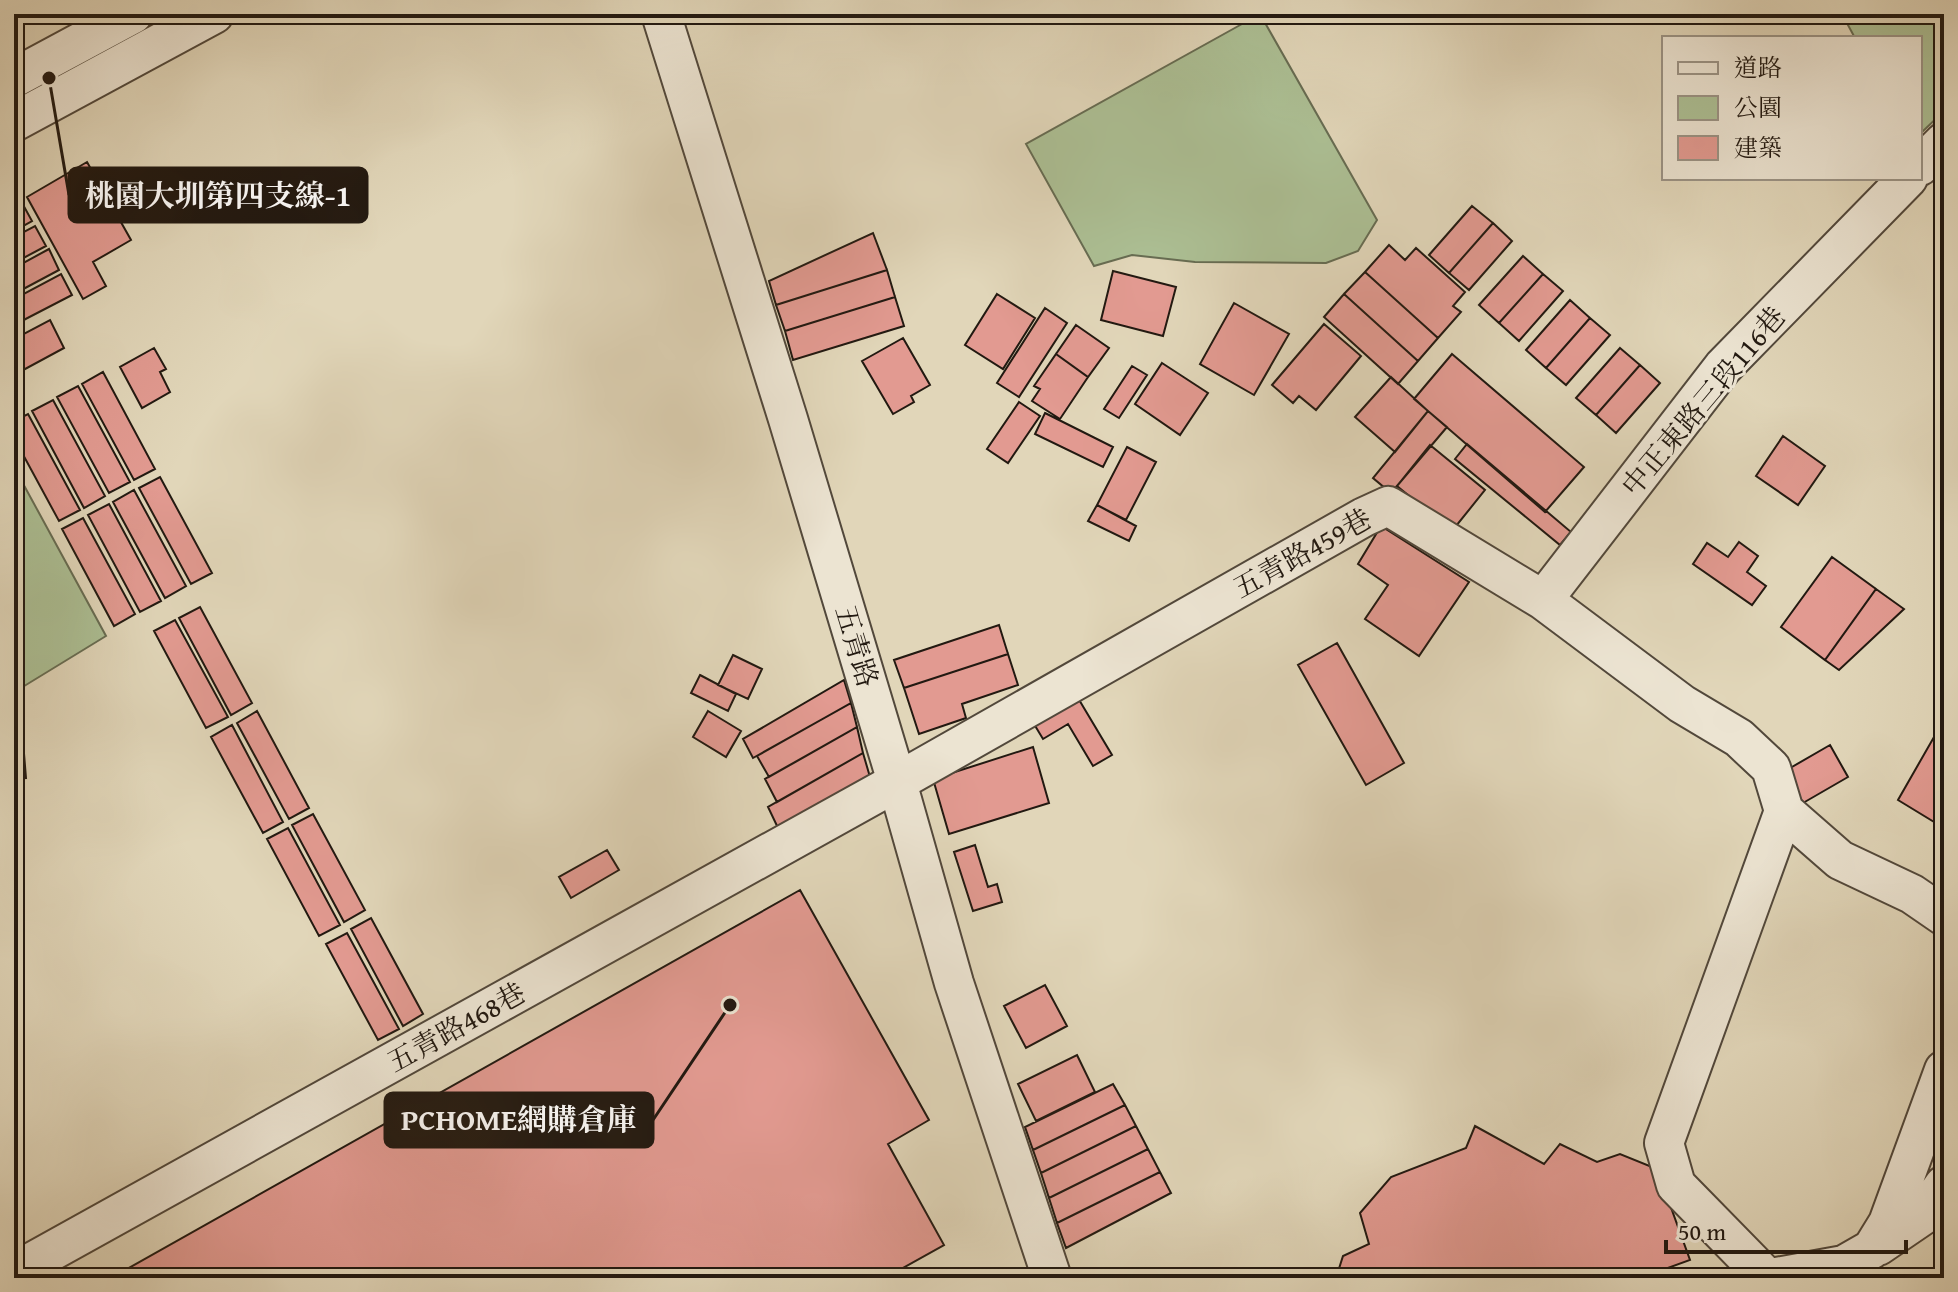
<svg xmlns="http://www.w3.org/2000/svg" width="1958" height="1292" font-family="'Gentium Book Plus','Noto Serif TC',serif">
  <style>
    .green { fill: #acbf94; stroke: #676c52; stroke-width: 2 }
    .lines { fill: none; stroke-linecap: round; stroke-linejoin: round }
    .stream { stroke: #677a6d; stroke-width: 10 }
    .building { fill: #e29a91; stroke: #221911; stroke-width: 2 }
    .minor-casing { stroke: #52483b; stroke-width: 42 }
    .minor { stroke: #ece4d2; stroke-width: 38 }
    .labels { text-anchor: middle; stroke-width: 6; stroke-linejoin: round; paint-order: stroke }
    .street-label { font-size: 28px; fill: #221911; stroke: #ece4d2 }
    .leader { fill: none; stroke: #221911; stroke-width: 3 }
    .callout-dot { fill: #221911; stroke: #ece4d2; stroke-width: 3 }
    .callout { fill: #221911; stroke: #221911; stroke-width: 3 }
    .callout-label { font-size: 30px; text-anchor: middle; font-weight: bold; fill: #fff }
  </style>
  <rect width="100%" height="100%" fill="#e1d6b9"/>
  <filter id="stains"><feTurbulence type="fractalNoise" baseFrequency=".0025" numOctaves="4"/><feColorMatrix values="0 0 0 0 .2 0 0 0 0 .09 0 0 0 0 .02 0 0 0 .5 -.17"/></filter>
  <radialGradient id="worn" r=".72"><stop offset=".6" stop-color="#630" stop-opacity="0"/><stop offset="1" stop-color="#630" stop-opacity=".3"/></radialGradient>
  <!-- green -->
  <path class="green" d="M1260,14L1377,220L1358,251L1326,263L1195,262L1132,255L1094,266L1026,144Z
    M1842,14H1944V111L1920,134V38H1855Z
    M14,467L106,636L21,688L14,685Z"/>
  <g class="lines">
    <!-- stream -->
    <path class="stream" d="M136,32L169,14"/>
  </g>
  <!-- building -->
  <path class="building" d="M87,162L131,240L93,262L106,286L83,299L27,197Z
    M21,201L32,221L14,231V205Z
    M1472,206L1493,223L1449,273L1429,255Z
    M1493,223L1512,241L1469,290L1449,273Z
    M35,226L46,246L14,263V237Z
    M873,233L887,270L776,305L769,281Z
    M1389,245L1405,260L1416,248L1465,292L1453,306L1461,312L1438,338L1365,272Z
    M49,249L59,270L14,294V268Z
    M1523,256L1543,274L1499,323L1479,305Z
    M887,270L895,297L785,331L776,305Z
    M1113,271L1176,287L1163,336L1101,320Z
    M1365,272L1438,338L1418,361L1344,294Z
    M61,274L72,295L14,325V299Z
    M1543,274L1563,291L1519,341L1499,323Z
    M997,294L1035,318L1003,369L965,345Z
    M1344,294L1418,361L1398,384L1324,317Z
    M895,297L904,326L793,360L785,331Z
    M1570,300L1590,318L1546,368L1526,350Z
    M1234,303L1289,334L1254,395L1200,364Z
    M1045,308L1067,323L1019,397L997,383Z
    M1590,318L1610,335L1566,385L1546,368Z
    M50,320L64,348L14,375V339Z
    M1324,324L1361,356L1316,410L1299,396L1293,403L1272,385Z
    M1076,325L1109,348L1088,377L1056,354Z
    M903,338L930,385L911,396L914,402L893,414L862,361Z
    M154,348L166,369L160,372L170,392L142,408L120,367Z
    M1620,348L1640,365L1596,415L1576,398Z
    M1056,354L1088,377L1060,419L1032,401L1040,389L1034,386Z
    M1452,354L1584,467L1545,512L1414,399Z
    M1162,363L1208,393L1180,435L1135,404Z
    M1640,365L1660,383L1616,433L1596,415Z
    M1132,366L1147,375L1119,418L1104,409Z
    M103,372L155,469L134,480L82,384Z
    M1391,377L1428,411L1395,452L1355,417Z
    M78,386L130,482L109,493L57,397Z
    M53,400L105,496L84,508L32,411Z
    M1019,402L1040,416L1008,463L987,449Z
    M1428,411L1447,427L1391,493L1373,478Z
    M1045,413L1113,447L1103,467L1035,434Z
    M28,414L80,510L59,521L14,438V421Z
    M1783,436L1825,466L1798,505L1756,476Z
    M1467,444L1571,532L1560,545L1455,459Z
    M1430,445L1485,490L1452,531L1397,486Z
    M1127,447L1156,462L1126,520L1097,505Z
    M160,477L212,573L191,584L139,488Z
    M134,490L186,586L165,598L113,502Z
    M109,504L161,601L140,612L88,515Z
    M1097,505L1136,526L1129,541L1088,521Z
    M83,518L135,614L114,626L62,529Z
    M1381,526L1469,582L1419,656L1365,619L1388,585L1358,564Z
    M1739,542L1758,556L1747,572L1766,586L1752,605L1693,564L1707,543L1728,557Z
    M1832,557L1876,589L1825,660L1781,627Z
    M1876,589L1904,609L1839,670L1825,660Z
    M200,607L252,703L231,715L179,618Z
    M175,620L228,717L206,728L154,631Z
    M999,625L1008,654L904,688L894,660Z
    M1337,643L1404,763L1366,785L1298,665Z
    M1008,654L1018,685L962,704L966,718L919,734L904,688Z
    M733,655L762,669L748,699L718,685Z
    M700,675L736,694L728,711L691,693Z
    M844,680L851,703L753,758L743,739Z
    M1075,693L1112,755L1093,766L1068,724L1043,739L1031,719Z
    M851,703L857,727L769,777L757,756Z
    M257,711L309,808L289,819L237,723Z
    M708,711L741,731L726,757L693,737Z
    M21,717L26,778L14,779V718Z
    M1942,723L1944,724V828L1898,800Z
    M232,725L283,822L263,833L211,737Z
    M857,727L863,753L777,802L765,779Z
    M1830,745L1848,777L1803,803L1785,771Z
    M1033,747L1049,803L949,834L933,779Z
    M863,753L870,777L779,830L768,807Z
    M313,814L365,910L344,922L292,825Z
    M288,828L340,925L319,936L267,839Z
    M975,845L988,887L997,884L1002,902L973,911L954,852Z
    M607,850L619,870L571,898L559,877Z
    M800,890L929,1120L888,1144L944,1245L885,1278H111Z
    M371,918L423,1014L403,1026L351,929Z
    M347,933L399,1029L378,1040L326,944Z
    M1045,985L1067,1026L1026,1048L1004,1006Z
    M1077,1055L1095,1092L1036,1121L1018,1084Z
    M1113,1084L1125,1105L1033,1150L1025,1127Z
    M1125,1105L1136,1126L1041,1173L1033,1150Z
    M1136,1126L1148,1149L1049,1198L1041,1173Z
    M1475,1126L1544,1164L1560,1144L1597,1162L1620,1154L1657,1169L1690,1260L1640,1278H1336L1343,1256L1369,1244L1360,1213L1391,1177L1466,1148Z
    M1148,1149L1160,1172L1057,1223L1049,1198Z
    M1160,1172L1171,1193L1066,1248L1057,1223Z"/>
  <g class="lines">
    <!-- minor casing -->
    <g class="minor-casing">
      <path id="minor" d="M661,14L788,419L897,782L954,983L1052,1278
        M14,78L133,14
        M14,122L214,14
        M1920,166L1944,142
        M1543,600L1723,367L1908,178
        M1784,811L1840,860L1912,894L1944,916
        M1878,1246L1922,1216L1944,1185
        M14,1272L897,782L1364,517L1388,506L1543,600L1682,704L1739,738L1771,768L1784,811
        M1767,1278L1676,1185L1664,1143L1784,811
        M1771,1278L1844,1265L1872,1249L1888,1223L1944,1070"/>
    </g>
    <!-- minor -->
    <use href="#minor" class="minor"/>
  </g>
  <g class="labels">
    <!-- street labels -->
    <g class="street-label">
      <text transform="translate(1703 401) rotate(-50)" y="10">中正東路三段116巷</text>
      <text transform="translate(1302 553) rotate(-29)" y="10">五青路459巷</text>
      <text transform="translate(857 646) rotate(73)" y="10">五青路</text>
      <text transform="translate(456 1027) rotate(-29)" y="10">五青路468巷</text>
    </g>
  </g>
  <!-- callouts -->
  <path class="leader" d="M49 78L69 195M730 1005L653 1120"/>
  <g class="callout-dot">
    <circle cx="49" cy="78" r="8"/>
    <circle cx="730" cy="1005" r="8"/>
  </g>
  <g class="callout">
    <rect x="69" y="168" width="298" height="54" rx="8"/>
    <rect x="385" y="1093" width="268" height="54" rx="8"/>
  </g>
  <g class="callout-label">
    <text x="218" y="206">桃園大圳第四支線-1</text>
    <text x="519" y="1130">PCHOME網購倉庫</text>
  </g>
  <!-- margin -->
  <rect width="1958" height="1292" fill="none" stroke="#e1d6b9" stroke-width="48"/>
  <rect x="16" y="16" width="1926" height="1260" fill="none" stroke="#221911" stroke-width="4"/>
  <rect x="24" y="24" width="1910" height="1244" fill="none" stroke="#221911" stroke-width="2"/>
  <!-- legend -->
  <rect x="1662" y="36" width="260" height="144" fill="#ece4d2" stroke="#9b9385" stroke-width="2"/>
  <rect x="1678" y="62" width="40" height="12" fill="#ece4d2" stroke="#9b9385" stroke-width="2"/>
  <text x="1734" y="76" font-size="24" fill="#221911">道路</text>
  <rect x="1678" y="96" width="40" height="24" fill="#acbf94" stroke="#9b9385" stroke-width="2"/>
  <text x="1734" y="116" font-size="24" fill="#221911">公園</text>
  <rect x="1678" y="136" width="40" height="24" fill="#e29a91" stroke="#9b9385" stroke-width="2"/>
  <text x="1734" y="156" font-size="24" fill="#221911">建築</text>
  <!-- scale -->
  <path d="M1666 1240v12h240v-12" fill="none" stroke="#221911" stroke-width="4"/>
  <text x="1678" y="1240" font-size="24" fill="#221911" stroke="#ece4d2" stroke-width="6" paint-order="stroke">50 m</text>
  <rect width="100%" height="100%" filter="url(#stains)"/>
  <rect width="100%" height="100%" fill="url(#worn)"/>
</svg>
